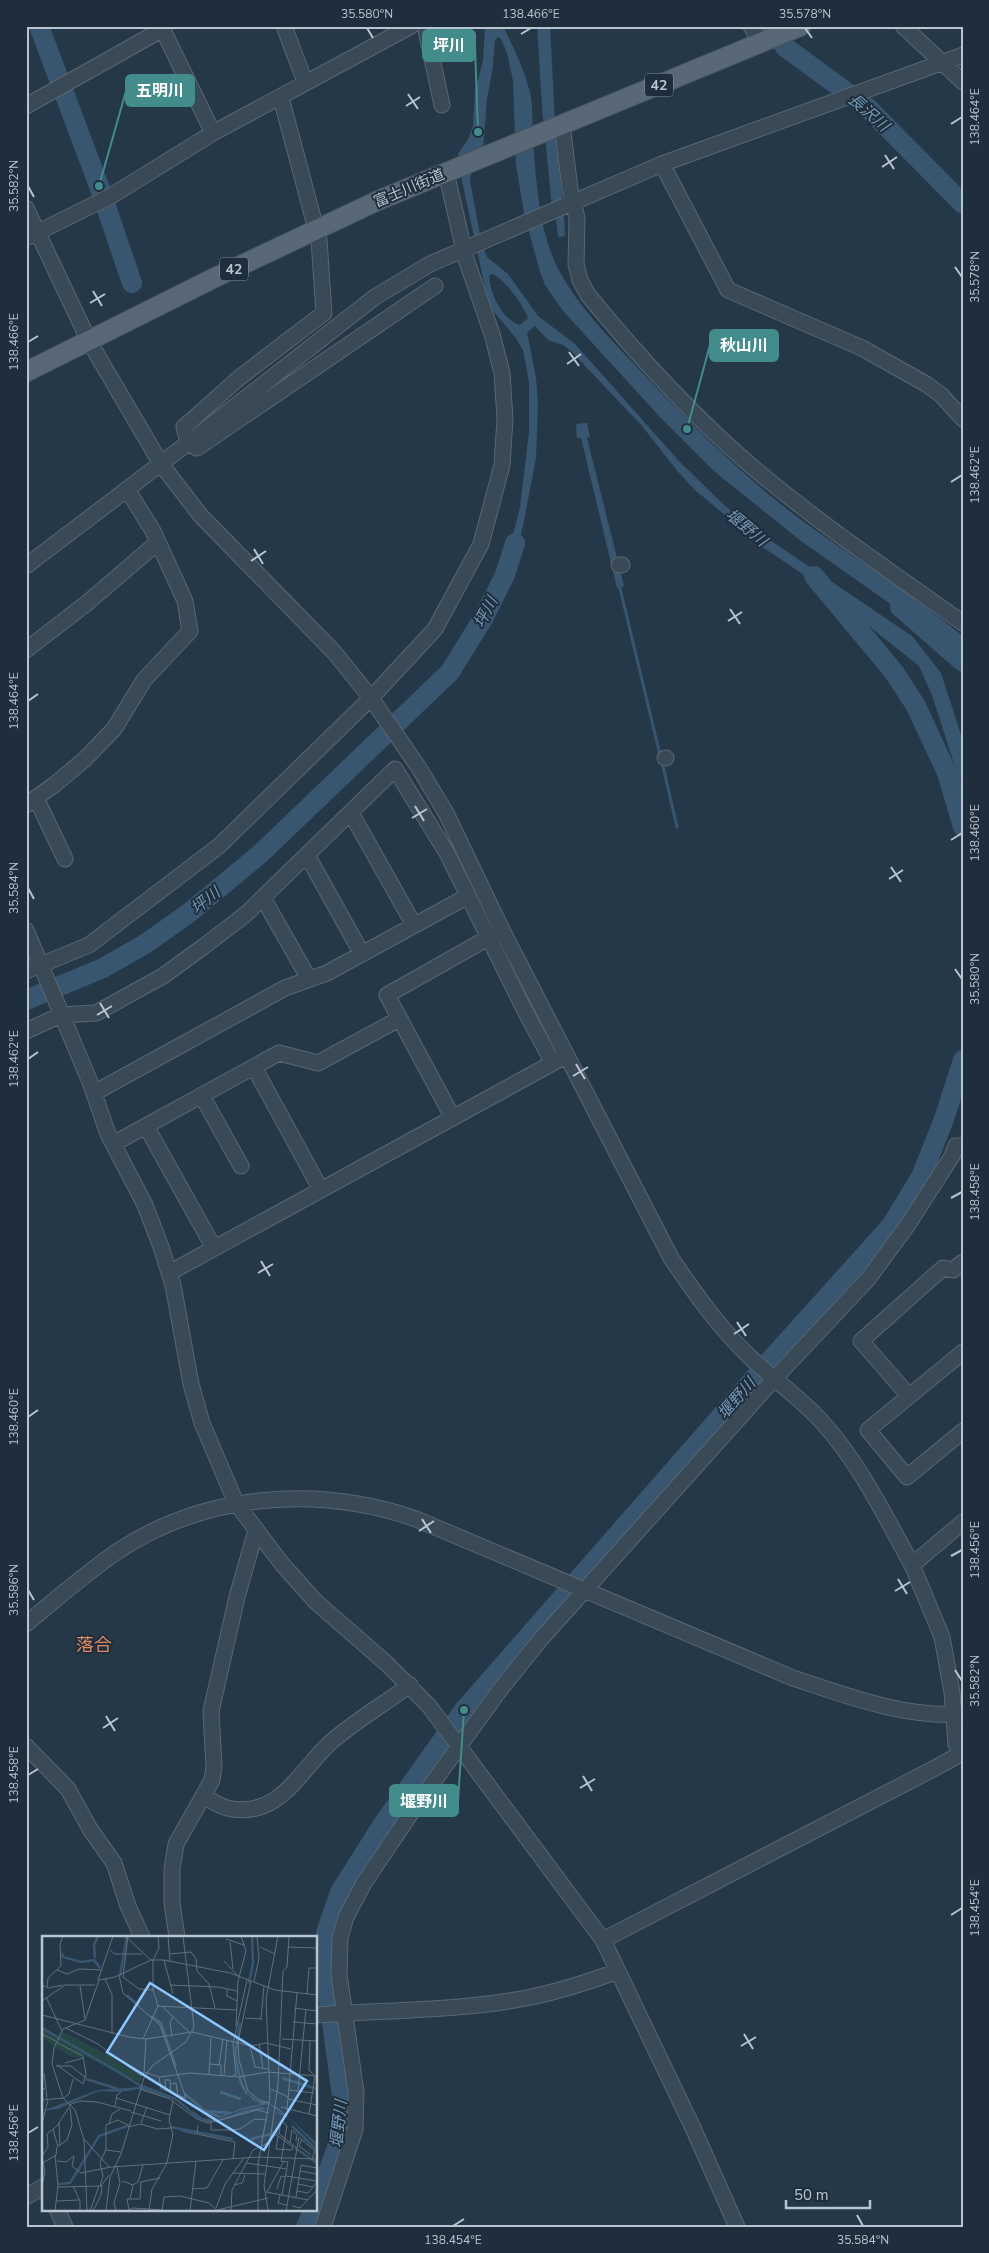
<svg xmlns="http://www.w3.org/2000/svg" width="989" height="2253" font-family="'Nunito Sans','Noto Sans JP',sans-serif">
  <style>
    .water { fill: #38566f; fill-rule: evenodd }
    .lines { fill: none; stroke-linecap: round; stroke-linejoin: round }
    .stream { stroke: #38566f; stroke-width: 3 }
    .river { stroke: #38566f; stroke-width: 20 }
    .minor-casing { stroke: #596773; stroke-width: 17 }
    .major-casing { stroke: #475562; stroke-width: 21 }
    .minor { stroke: #3a4956; stroke-width: 15 }
    .major { stroke: #586876; stroke-width: 19 }
    .ticks { fill: none; stroke: #b8c4cf; stroke-width: 2 }
    .labels { text-anchor: middle; stroke-width: 4; stroke-linejoin: round; paint-order: stroke }
    .shield { fill: #1f2e3c; stroke: #8a97a3; stroke-width: 1 }
    .shield-label { font-size: 14px; font-weight: bold; fill: #b8c4cf }
    .street-label { font-size: 15px; fill: #b8c4cf; stroke: #1f2e3c }
    .water-label { font-size: 16px; font-style: italic; fill: #7698b5; stroke: #1f2e3c }
    .quarter-label { font-size: 18px; fill: #e08962; stroke: #1f2e3c }
    .inset-river { fill: none; stroke: #38566f; stroke-width: 2.5 }
    .inset-road { fill: none; stroke: #60707d; stroke-width: 1 }
    .view { fill: #8dc7ff; fill-opacity: 0.15; stroke: #8dc7ff; stroke-width: 2.5 }
    .inset-edge { fill: none; stroke: #b8c4cf; stroke-width: 2.5 }
    .leader { fill: none; stroke: #428d8b; stroke-width: 2 }
    .callout-dot { fill: #428d8b; stroke: #1f2e3c; stroke-width: 2 }
    .callout { fill: #428d8b; stroke: #428d8b; stroke-width: 2 }
    .callout-label { font-size: 16px; text-anchor: middle; font-weight: bold; fill: #fff }
    .neatline { fill: none; stroke: #b8c4cf; stroke-width: 2 }
    .ticks-label { font-size: 12px; text-anchor: middle; fill: #b8c4cf }
  </style>
  <rect width="100%" height="100%" fill="#253847"/>
  <!-- water -->
  <path class="water" d="M485,26H503C514,49 526,72 531,97C533,110 532,124 533,137C536,178 538,222 554,260C572,300 605,333 635,365C686,419 737,471 796,516C851,557 910,592 963,636V655L801,541L715,472L659,416L563,311L545,285L540,272L524,213L516,165L513,81L507,53L501,39L498,37L495,40L493,66L487,99L483,148L471,175L470,181L482,245L487,257L508,274L538,316L575,344L678,460L724,505L758,532L912,636L941,673L963,741V792L932,695L919,666L807,577L764,548L695,490L679,473L642,426L571,351L563,345L548,340L535,326L527,332L536,378L538,403L536,458L523,526L511,571L505,566L520,507L529,432V382L523,350L515,337L489,306L461,176L458,154L468,139L473,126L475,90L483,61ZM492,274C504,278 524,306 528,318L520,325C501,319 491,295 489,276Z
    M537,26H550L556,140L564,215L565,236L558,237L556,219L553,218L542,107Z
    M930,161L963,194V210L923,171Z
    M587,423L590,437L587,438L624,586L617,588L581,438H577L576,424Z"/>
  <g class="lines">
    <!-- stream -->
    <path class="stream" d="M619,584L660,755
      M662,762L677,827"/>
    <!-- river -->
    <path class="river" d="M39,26L99,186L132,283
      M772,26L785,47L867,107L963,204
      M814,576L894,672L916,706L947,773L963,827
      M900,607L963,662
      M26,1000L103,968L145,944L189,913L260,854L450,672L484,617L505,575L515,543
      M316,2204L337,2148L343,2103L329,2001L326,1933L340,1892L383,1824L464,1710L773,1357L891,1226L921,1177L944,1119L963,1060
      M306,2227L314,2209"/>
    <!-- minor casing -->
    <g class="minor-casing">
      <path id="minor" d="M161,26L213,133
        M284,26L305,82
        M425,26L442,105
        M751,26L761,44
        M903,26L963,82
        M281,98L319,240L324,313L239,378L184,427L188,443L197,448L435,286
        M26,106L163,29
        M562,124L570,189L577,218L576,264L580,280L588,295C638,356 691,414 750,465C817,522 891,572 963,623
        M662,164L728,290L862,348L926,384L941,395L963,419
        M26,208L89,341L161,464L201,516L334,652L371,698L419,768L446,813L502,930L671,1258C696,1295 720,1329 752,1359C775,1381 802,1399 823,1423C860,1464 885,1516 912,1565
        M26,238L111,196L213,133L411,26
        M619,565H622
        M26,566L188,443L375,297L430,264L662,164L963,55
        M26,650L87,603L158,542
        M665,758H666
        M36,798L65,859
        M26,805L54,785L84,760L114,729L144,680L190,631L185,601L153,531L127,489
        M351,813L414,925
        M307,855L362,954
        M263,898L309,979
        M26,930L90,1082L108,1134L145,1205L161,1247L173,1285L191,1384L202,1423L236,1503L282,1564L316,1602L386,1663L429,1706L603,1940L693,2128L737,2227
        M26,971L89,945L219,846L371,698L435,629L481,544L502,465L505,419L502,373L492,334L466,259L446,172
        M26,1031L61,1015L96,1013L163,976L203,947L246,914L395,769L447,853L524,1009L553,1063
        M254,1067L321,1190
        M94,1093L285,988L327,973L468,896
        M202,1096L241,1166
        M453,1118L387,995L495,934
        M146,1126L214,1248
        M113,1144L279,1053L318,1063L399,1019
        M169,1273L562,1058
        M963,1352L868,1430L907,1477L963,1431
        M909,1396L861,1341L943,1268L953,1270L963,1262
        M963,1522L912,1565L942,1637L952,1692L956,1744L963,1749
        M26,1624C56,1599 86,1573 118,1551C206,1493 318,1485 416,1519L793,1678C847,1696 905,1718 963,1714
        M26,1746L68,1789L90,1829L114,1863L128,1906L142,1937
        M203,1796C211,1800 219,1806 227,1808C279,1820 299,1771 331,1742C355,1721 384,1704 410,1685
        M177,1937L172,1903V1869L176,1844L212,1780L214,1767L211,1711L237,1597L256,1530
        M603,1940L937,1767L955,1757L961,1748
        M316,2015C386,2010 458,2011 526,1998C558,1992 588,1982 618,1971
        M26,2197L44,2186
        M57,2209L65,2227
        M323,2227L355,2129L356,2092L339,1975L340,1938L346,1917L364,1883L413,1810L499,1691L540,1640L774,1379L868,1279L907,1226L952,1156L956,1146H963"/>
    </g>
    <!-- major casing -->
    <g class="major-casing">
      <path id="major" d="M26,372L214,278L377,201L801,26"/>
    </g>
    <!-- minor -->
    <use href="#minor" class="minor"/>
    <!-- major -->
    <use href="#major" class="major"/>
  </g>
  <!-- ticks -->
  <path class="ticks" d="M367,28L373,38M805,28L812,38M521,34L531,28M408,94L418,109M406,106L420,97M951,124L962,117M885,155L894,169M882,167L897,157M28,186L34,197M955,267L962,277M93,291L102,306M90,303L105,294M28,342L38,336M569,352L579,366M567,364L581,354M951,482L962,475M254,549L263,564M251,561L266,551M730,609L740,624M728,621L742,612M28,701L38,694M415,806L424,821M412,818L427,809M951,840L962,833M891,867L901,882M889,879L903,870M28,888L34,899M955,969L962,979M100,1003L109,1018M97,1015L112,1006M28,1059L38,1052M576,1064L585,1079M573,1076L588,1067M951,1198L962,1192M261,1261L270,1276M258,1273L273,1264M737,1322L746,1336M734,1334L749,1324M28,1417L38,1410M422,1519L431,1533M419,1531L434,1521M951,1556L962,1550M898,1579L907,1594M28,1590L34,1600M895,1591L910,1582M955,1670L962,1681M106,1716L115,1731M103,1728L118,1718M28,1775L38,1769M583,1776L592,1791M580,1788L595,1779M951,1915L962,1908M744,2034L753,2049M741,2046L756,2037M28,2133L38,2127M857,2215L863,2226M453,2226L464,2219"/>
  <g class="labels">
    <!-- shield labels -->
    <g class="shield">
      <rect x="645" y="73.5" width="28" height="23" rx="4"/>
      <rect x="220" y="257.5" width="28" height="23" rx="4"/>
    </g>
    <g class="shield-label">
      <text x="659" y="90">42</text>
      <text x="234" y="274">42</text>
    </g>
    <!-- street labels -->
    <g class="street-label">
      <text transform="translate(409 188) rotate(-23)" y="5">富士川街道</text>
    </g>
    <!-- water labels -->
    <g class="water-label">
      <text transform="translate(869 112) rotate(41)" y="6">長沢川</text>
      <text transform="translate(747 527) rotate(40)" y="6">堰野川</text>
      <text transform="translate(485 612) rotate(-62)" y="6">坪川</text>
      <text transform="translate(205 900) rotate(-39)" y="6">坪川</text>
      <text transform="translate(736 1398) rotate(-49)" y="6">堰野川</text>
      <text transform="translate(338 2124) rotate(-84)" y="6">堰野川</text>
    </g>
    <!-- quarter labels -->
    <g class="quarter-label">
      <text x="94" y="1651">落合</text>
    </g>
  </g>
  <!-- overview -->
  <g transform="translate(42 1936)">
    <rect width="275" height="275" fill="#253847"/>
    <path d="M0,93L17,101L20,96L25,98L70,121L100,142L98,147L41,119L40,122L29,121L0,102Z" fill="#284847"/>
    <path d="M46,117L96,147L137,164L160,184H177L201,175L219,171L241,178L226,168L199,174L177,182L159,175L151,169L179,180L201,172L219,168L210,163L204,156L216,165L223,166L235,171L275,207V211L247,182L225,173L203,176L176,186H164L155,182L132,163L97,153L78,156L57,155L16,173L0,175L56,154L98,151Z" fill="#38566f"/>
    <path class="inset-river" d="M20,17L21,21L39,26L52,24L58,32M53,22L52,9L56,0M78,40L85,0M207,47L211,27L210,0M85,59L97,70M109,80L119,87L134,131M198,87L193,119L199,147L205,158M0,92L90,144M240,142L275,153M44,143L76,153M102,151L134,163M178,156L199,163M143,158L163,175L189,177M150,176L160,183L171,185M250,190L275,214M128,191L191,203M139,194L155,198M209,203L229,198M253,212L275,227M16,248L28,247L57,200L88,189"/>
    <path class="inset-road" d="M83,0L109,24M86,0L81,41L97,53L111,54M126,0L128,26M184,3L202,9M188,6L191,33M218,11L233,18M246,11L275,12M68,14L73,18H100M128,18L149,16L154,23L155,35L167,48L173,72M122,24L131,58M182,25L196,40M15,34L25,38L37,33L60,34M77,39L81,57L118,89L144,162M63,43L70,58V98M56,44L71,0M209,45L196,106L197,124L206,155L217,164L228,167M212,46L217,22L215,0M0,49L6,52L21,49M128,49L176,51L195,55M38,50L43,83M5,51L6,42L19,30L18,8L21,0M185,53V60L195,65M265,58L267,32H275M4,61L20,95M0,65L23,49H53M116,70L194,74M121,71L148,97M252,72L275,75M0,79L87,101L104,103L150,96L209,110L224,107L249,113M203,82L220,83M219,83L222,50M251,86L275,88M194,90L196,45L204,15L199,0M24,92L56,108L99,140L102,136L117,141L119,153L144,162M0,98L14,105M130,101L128,86L131,81M101,103L116,70L111,54V24L117,12L116,0M240,103L275,105M268,105L267,134L272,139M14,106L41,120L44,138L41,148L15,129M217,108L221,132M208,110L213,131L226,133M23,127L42,122M168,128L179,129V140M177,129L181,103M14,130H29L44,142M102,136L104,103M2,137L4,152M167,139L169,102M182,139L185,104M191,139H194L191,108L205,44M117,141L148,137L196,141L226,136L275,140M129,148L134,147L136,161M0,152L4,153L5,164M98,153L128,163L155,183L166,187L215,174L227,177M229,153L246,161M247,154L272,157M124,155L123,144H128L129,158M256,155L264,73M21,162L10,128L12,112L21,93L43,84L57,44L73,41L109,24H122L188,37L233,54L275,59M22,162L27,158L31,143M74,162L128,179M246,163L275,169M0,164L21,162L33,174L42,204L45,275M73,170L75,159L79,156M239,171L275,180M245,174L255,57M89,176L119,185M267,178L273,140M17,186L18,210M99,187L105,171M169,187V194H189L198,193L213,183L225,184M0,188L6,164M67,188L70,178L78,173M156,190L155,198L193,206L191,223M86,191L99,188L115,193L130,192M11,193L16,211M230,196L236,197L255,212M237,198L239,184L245,190L239,225L246,226L240,259M229,199H235L251,211L250,214L234,213L236,200M258,202L273,215L270,223M42,203L67,231M260,203L257,210L269,219M248,207L250,194L255,199L254,205M64,214L79,216M13,219L16,250L13,275M0,220L6,211L5,198L15,190L29,168L39,165L55,166L89,175M0,220L3,236L0,250M15,225L24,226L32,220L30,230L39,237L69,231L217,221L275,223M1,227L14,219L15,211L25,204L30,189L28,172M204,227L245,233M258,235L274,238M191,237L223,238M244,240L275,245M80,245L91,249L88,263H85L87,274M99,246L118,242M256,248L271,251M91,249L96,246L101,229M192,249L200,247L203,239M31,250L38,265V275M58,250L61,240L58,227L64,213V189L76,184L86,189M16,251L59,250L67,239M150,253L165,252L181,224M235,253L239,240L243,241M255,255L266,257L275,246M224,256L266,264M225,256L242,225M238,259L236,267L245,269M254,261L259,229L275,232M88,263H98L99,246M15,265L37,264M250,270L258,272L275,254M174,272L183,248L202,222M86,274L91,272L121,274M107,274L110,253L125,227L131,198L127,184L131,165M120,274L122,261L138,260L167,267L174,273M48,275L57,250M51,275L59,259L60,250M64,275L68,241L79,218L102,142L110,130L144,106L152,91L141,0M74,275L72,267L78,247L75,231M148,275L154,225M171,275L226,262M189,275L190,254L211,214L228,206M216,275V228L228,161L224,63L236,0M226,275L222,249L236,148L241,35L245,31L247,0M244,275L257,201"/>
    <path class="view" d="M108,47L265,145L222,214L65,116Z"/>
    <rect width="275" height="275" class="inset-edge"/>
  </g>
  <!-- callouts -->
  <path class="leader" d="M478 132L475 46M99 186L126 91M687 429L710 345M464 1710L458 1801"/>
  <g class="callout-dot">
    <circle cx="478" cy="132" r="5"/>
    <circle cx="99" cy="186" r="5"/>
    <circle cx="687" cy="429" r="5"/>
    <circle cx="464" cy="1710" r="5"/>
  </g>
  <g class="callout">
    <rect x="423" y="30" width="52" height="31" rx="5"/>
    <rect x="126" y="75" width="68" height="31" rx="5"/>
    <rect x="710" y="330" width="68" height="31" rx="5"/>
    <rect x="390" y="1785" width="68" height="31" rx="5"/>
  </g>
  <g class="callout-label">
    <text x="449" y="51">坪川</text>
    <text x="160" y="96">五明川</text>
    <text x="744" y="351">秋山川</text>
    <text x="424" y="1807">堰野川</text>
  </g>
  <!-- border -->
  <rect width="989" height="2253" fill="none" stroke="#1f2e3c" stroke-width="55"/>
  <!-- scale -->
  <path d="M786 2200v8h84v-8" fill="none" stroke="#b8c4cf" stroke-width="2.5"/>
  <text x="794" y="2200" font-size="15" fill="#b8c4cf" stroke="#1f2e3c" stroke-width="4" paint-order="stroke">50 m</text>
  <rect x="28" y="28" width="934" height="2198" class="neatline"/>
  <g class="ticks-label">
    <text x="367" y="18">35.580°N</text>
    <text x="531" y="18">138.466°E</text>
    <text x="805" y="18">35.578°N</text>
    <text transform="translate(975 117) rotate(-90)" y="4">138.464°E</text>
    <text transform="translate(14 186) rotate(-90)" y="4">35.582°N</text>
    <text transform="translate(975 277) rotate(-90)" y="4">35.578°N</text>
    <text transform="translate(14 342) rotate(-90)" y="4">138.466°E</text>
    <text transform="translate(975 475) rotate(-90)" y="4">138.462°E</text>
    <text transform="translate(14 701) rotate(-90)" y="4">138.464°E</text>
    <text transform="translate(975 833) rotate(-90)" y="4">138.460°E</text>
    <text transform="translate(14 888) rotate(-90)" y="4">35.584°N</text>
    <text transform="translate(975 979) rotate(-90)" y="4">35.580°N</text>
    <text transform="translate(14 1059) rotate(-90)" y="4">138.462°E</text>
    <text transform="translate(975 1192) rotate(-90)" y="4">138.458°E</text>
    <text transform="translate(14 1417) rotate(-90)" y="4">138.460°E</text>
    <text transform="translate(975 1550) rotate(-90)" y="4">138.456°E</text>
    <text transform="translate(14 1590) rotate(-90)" y="4">35.586°N</text>
    <text transform="translate(975 1681) rotate(-90)" y="4">35.582°N</text>
    <text transform="translate(14 1775) rotate(-90)" y="4">138.458°E</text>
    <text transform="translate(975 1908) rotate(-90)" y="4">138.454°E</text>
    <text transform="translate(14 2133) rotate(-90)" y="4">138.456°E</text>
    <text x="453" y="2244">138.454°E</text>
    <text x="863" y="2244">35.584°N</text>
  </g>
</svg>
